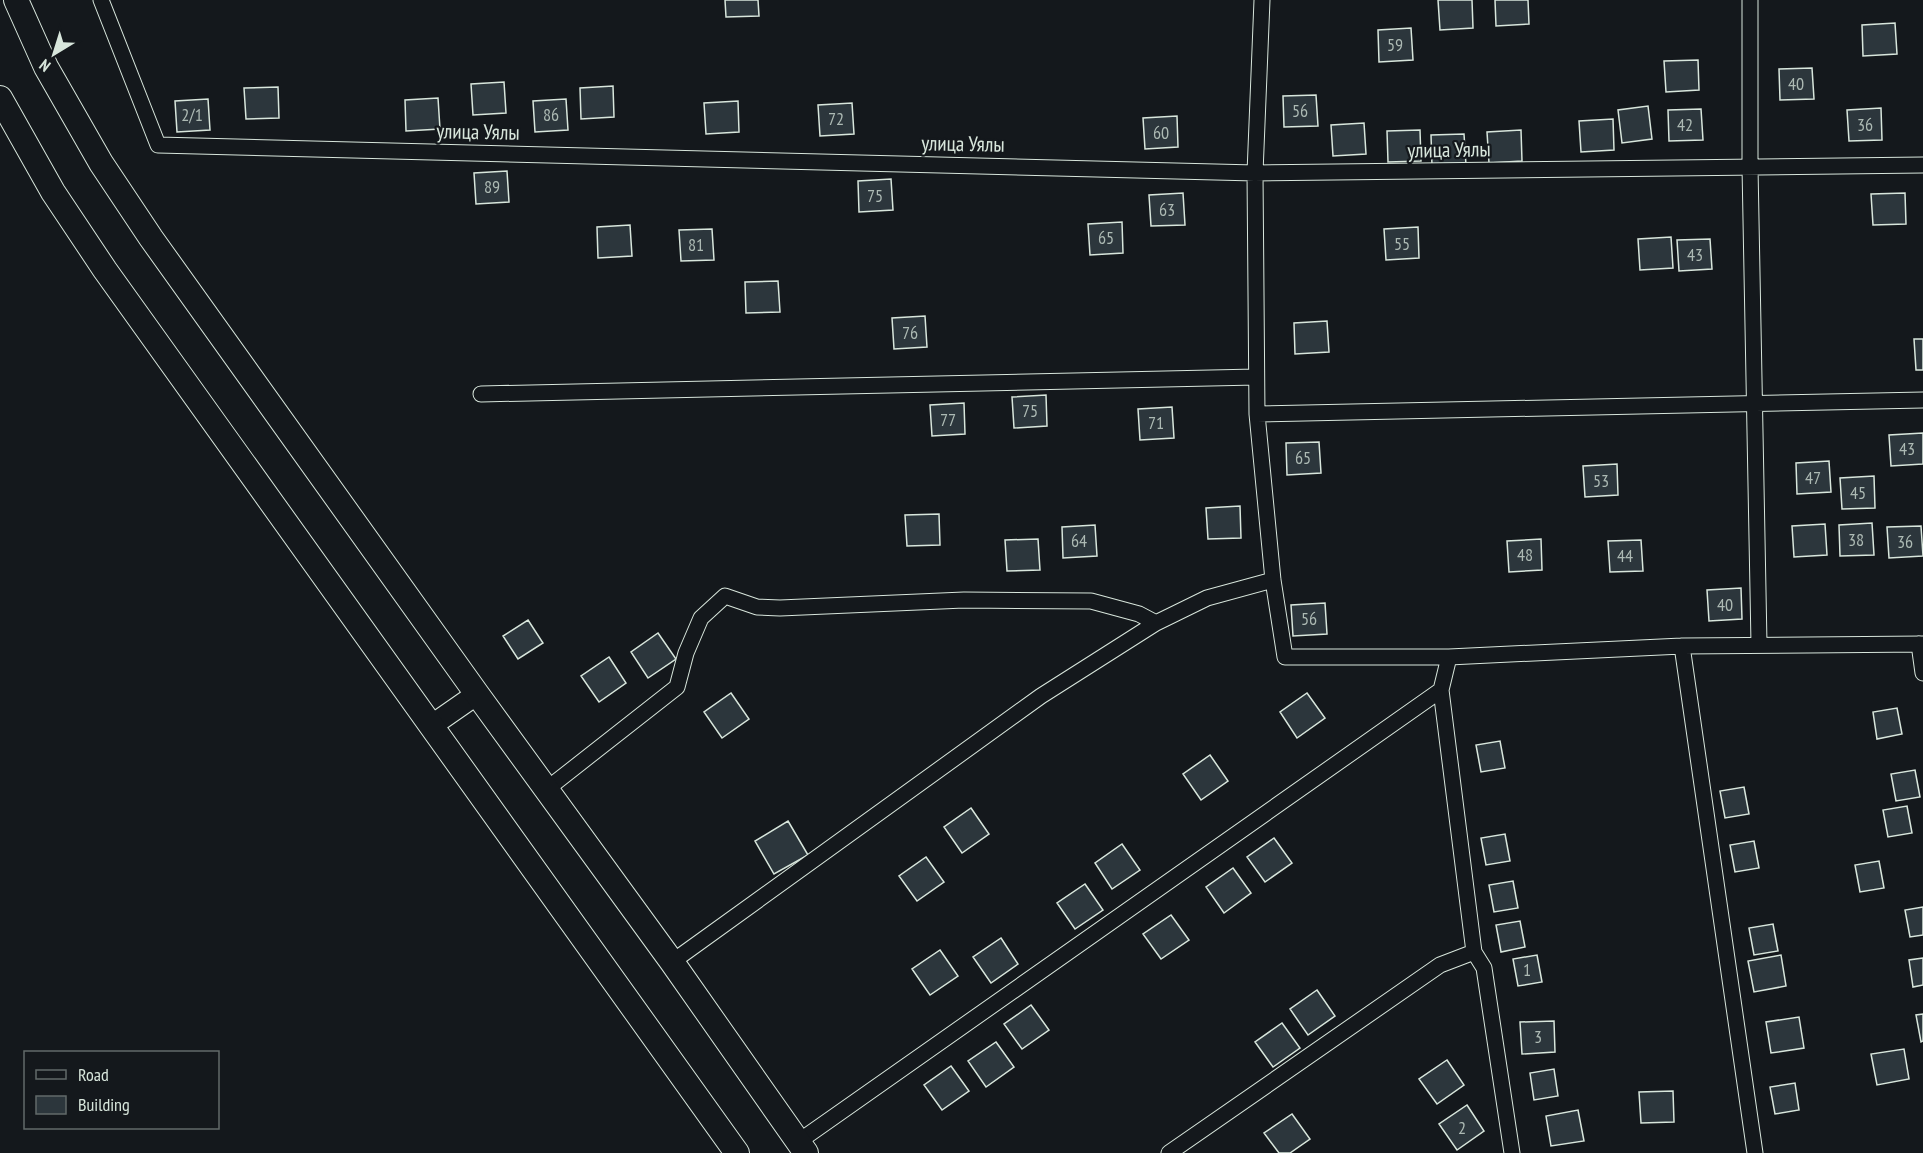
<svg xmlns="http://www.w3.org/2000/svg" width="1923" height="1153" font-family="'PT Sans Narrow',sans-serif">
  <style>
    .building { fill: #2c363c; stroke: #d8e6dc; stroke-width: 1.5 }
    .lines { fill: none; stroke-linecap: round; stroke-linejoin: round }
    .minor-casing { stroke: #d8e6dc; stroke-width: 17 }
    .secondary-casing { stroke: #d8e6dc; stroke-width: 23 }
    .primary-casing { stroke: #d8e6dc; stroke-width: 26 }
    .minor { stroke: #14181c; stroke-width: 15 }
    .secondary { stroke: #14181c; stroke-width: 21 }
    .primary { stroke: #14181c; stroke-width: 24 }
    .labels { text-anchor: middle; stroke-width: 4.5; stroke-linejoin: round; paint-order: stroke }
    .number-label { font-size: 18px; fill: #adbab4 }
    .street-label { font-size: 21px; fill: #d8e6dc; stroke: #14181c }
  </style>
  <rect width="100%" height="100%" fill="#14181c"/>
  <!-- building -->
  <path class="building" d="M725,0H758L759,16L726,17Z
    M1438,0H1472L1473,28L1440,30Z
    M1495,0H1528L1529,24L1496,26Z
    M1895,23L1897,54L1863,56L1862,25Z
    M1411,28L1413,60L1379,62L1378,30Z
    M1698,60L1699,90L1666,92L1664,61Z
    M1812,68L1814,99L1780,100L1779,69Z
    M504,82L506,113L473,115L471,84Z
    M613,86L614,117L581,119L580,88Z
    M278,87L279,118L246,119L244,88Z
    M1316,95L1318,126L1284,127L1283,96Z
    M438,98L440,129L406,131L405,100Z
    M208,99L210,130L177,132L175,101Z
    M566,99L568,130L535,132L533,101Z
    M738,101L739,132L706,134L704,103Z
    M852,103L854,134L820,136L818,105Z
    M1648,106L1652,139L1622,143L1618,110Z
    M1881,108L1882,140L1849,141L1847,110Z
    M1701,109L1703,140L1669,141L1668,110Z
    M1177,116L1178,147L1145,149L1143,118Z
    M1613,119L1614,150L1581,152L1579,121Z
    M1364,123L1366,154L1333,156L1331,125Z
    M1420,130L1421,161L1388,162L1387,131Z
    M1521,130L1522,161L1489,163L1487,132Z
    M1464,134L1466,165L1432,166L1431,135Z
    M507,171L509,202L476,204L474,173Z
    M891,179L893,210L859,212L858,181Z
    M1183,193L1185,225L1151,226L1149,195Z
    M1905,193L1906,224L1873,225L1871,194Z
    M1122,222L1123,253L1090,255L1088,224Z
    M630,225L632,256L598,258L597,227Z
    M1418,227L1419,258L1386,260L1384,229Z
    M712,229L714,260L681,261L679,230Z
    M1671,237L1673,268L1640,270L1638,239Z
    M1710,239L1712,269L1679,271L1677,240Z
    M778,281L780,312L746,313L745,282Z
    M925,316L927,347L894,349L892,318Z
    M1327,321L1329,352L1295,354L1294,323Z
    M1914,339H1923V370H1916Z
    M1046,395L1047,426L1014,428L1012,397Z
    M964,403L965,434L932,436L930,405Z
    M1172,407L1174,438L1140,440L1138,409Z
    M1923,433V464L1891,466L1889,435Z
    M1319,442L1321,473L1287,475L1286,443Z
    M1829,461L1831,492L1797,494L1796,463Z
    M1617,464L1618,495L1585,497L1583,466Z
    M1874,476L1875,508L1842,509L1840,478Z
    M1240,506L1241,538L1208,539L1206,508Z
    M939,514L940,545L907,546L905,515Z
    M1872,523L1874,555L1840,556L1839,525Z
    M1825,524L1827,555L1794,557L1792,526Z
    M1095,525L1097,556L1063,558L1062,527Z
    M1921,526L1923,556L1889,558L1887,527Z
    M1038,539L1040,570L1007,571L1005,540Z
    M1541,539L1542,570L1509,572L1507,541Z
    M1641,540L1643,571L1610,572L1608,541Z
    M1741,588L1742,619L1709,621L1707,590Z
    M1325,603L1327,634L1293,636L1291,605Z
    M528,620L543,643L518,659L503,636Z
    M658,633L676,659L648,678L631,652Z
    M609,657L626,683L599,702L581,676Z
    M731,693L749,719L722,738L704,712Z
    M1307,693L1325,718L1297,738L1280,712Z
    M1897,708L1902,734L1877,739L1873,712Z
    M1500,741L1505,768L1481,772L1476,745Z
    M1210,755L1228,781L1201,800L1183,774Z
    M1915,770L1920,797L1896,801L1891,774Z
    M1744,787L1749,814L1725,818L1720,791Z
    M1907,806L1912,833L1888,837L1883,810Z
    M971,808L989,834L962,853L944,827Z
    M788,821L808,855L774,874L755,841Z
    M1505,834L1510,861L1486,865L1481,838Z
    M1274,838L1292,863L1265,882L1247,857Z
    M1754,841L1759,868L1735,872L1730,845Z
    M1122,844L1140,870L1112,889L1095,863Z
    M926,857L944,882L917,901L899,876Z
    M1879,861L1884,888L1860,892L1855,865Z
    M1233,868L1251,893L1224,913L1206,887Z
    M1513,881L1518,908L1494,912L1489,885Z
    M1085,884L1103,910L1075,929L1057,903Z
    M1923,907V935L1910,937L1905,910Z
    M1171,915L1189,940L1161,959L1143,934Z
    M1520,921L1525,947L1501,952L1496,925Z
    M1773,924L1778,951L1754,955L1749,928Z
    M1001,938L1018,964L991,983L973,957Z
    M940,950L958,976L930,995L912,969Z
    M1537,955L1542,982L1518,986L1513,959Z
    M1781,955L1786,986L1754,992L1748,961Z
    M1923,958V985L1913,987L1909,960Z
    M1317,990L1335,1016L1308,1035L1290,1009Z
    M1031,1005L1049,1030L1022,1049L1004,1024Z
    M1923,1014V1041L1921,1042L1916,1015Z
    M1799,1017L1804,1048L1771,1053L1766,1022Z
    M1554,1021L1555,1052L1522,1054L1520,1022Z
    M1282,1023L1300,1048L1273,1067L1255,1042Z
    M996,1042L1014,1067L986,1087L968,1061Z
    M1904,1049L1909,1079L1877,1085L1871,1054Z
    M1447,1060L1464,1085L1437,1104L1419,1079Z
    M951,1066L969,1091L942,1110L924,1085Z
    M1554,1069L1558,1096L1534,1100L1530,1073Z
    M1795,1083L1799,1110L1775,1114L1770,1087Z
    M1673,1091L1674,1122L1641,1123L1639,1092Z
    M1467,1105L1484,1131L1457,1150L1439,1124Z
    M1578,1110L1584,1141L1551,1146L1546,1116Z
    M1292,1114L1310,1139L1290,1153H1279L1264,1133Z"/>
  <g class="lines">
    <!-- minor casing -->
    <g class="minor-casing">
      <path id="minor" d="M101,0L158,145L1255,173L1923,165
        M1262,0L1255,173L1257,414L1273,580L1285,657H1449L1682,646L1923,644
        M1750,0V167L1759,644
        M481,394L1256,377
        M1257,414L1923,400
        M1919,644L1923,673
        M1682,646L1755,1153
        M1449,657L1441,690L1474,952
        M547,789L677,687L686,653L701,618L725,596L757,607L780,608L964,600L1091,601L1139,614L1156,623
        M672,962L1041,696L1156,623L1207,598L1273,580
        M798,1142L1441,690
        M1169,1153L1440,965L1474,952L1484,968L1512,1153"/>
    </g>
    <!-- secondary casing -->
    <g class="secondary-casing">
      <path id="secondary" d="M431,726L477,694"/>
    </g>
    <!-- primary casing -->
    <g class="primary-casing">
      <path id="primary" d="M16,0L46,67L101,163L151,238L477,694L672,962L806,1153
        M0,98L53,192L105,270L737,1153"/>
    </g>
    <!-- minor -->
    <use href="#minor" class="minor"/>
    <!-- secondary -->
    <use href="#secondary" class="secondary"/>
    <!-- primary -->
    <use href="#primary" class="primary"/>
  </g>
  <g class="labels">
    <!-- number labels -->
    <g class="number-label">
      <text x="1395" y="51">59</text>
      <text x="1796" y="90">40</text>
      <text x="1300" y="117">56</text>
      <text x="192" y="121">2/1</text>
      <text x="551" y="121">86</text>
      <text x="836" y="125">72</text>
      <text x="1685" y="131">42</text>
      <text x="1865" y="131">36</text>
      <text x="1161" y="139">60</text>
      <text x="492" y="193">89</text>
      <text x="875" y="202">75</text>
      <text x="1167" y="216">63</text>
      <text x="1106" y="244">65</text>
      <text x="1402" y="250">55</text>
      <text x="696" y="251">81</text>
      <text x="1695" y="261">43</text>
      <text x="910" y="339">76</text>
      <text x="1030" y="417">75</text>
      <text x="948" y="426">77</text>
      <text x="1156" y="429">71</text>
      <text x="1907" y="455">43</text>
      <text x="1303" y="464">65</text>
      <text x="1813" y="484">47</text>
      <text x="1601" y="487">53</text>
      <text x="1858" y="499">45</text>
      <text x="1856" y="546">38</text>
      <text x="1079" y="547">64</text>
      <text x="1905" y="548">36</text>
      <text x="1525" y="561">48</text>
      <text x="1625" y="562">44</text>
      <text x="1725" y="611">40</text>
      <text x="1309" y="625">56</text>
      <text x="1527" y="976">1</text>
      <text x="1538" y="1043">3</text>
      <text x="1462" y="1134">2</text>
    </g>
    <!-- street labels -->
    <g class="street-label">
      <text transform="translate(478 132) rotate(1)" y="7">улица Уялы</text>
      <text transform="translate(963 144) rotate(1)" y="7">улица Уялы</text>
      <text transform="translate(1449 150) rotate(-1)" y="7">улица Уялы</text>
    </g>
  </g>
  <!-- legend -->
  <rect x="24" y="1051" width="195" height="78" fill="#14181c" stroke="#626a69" stroke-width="1.5"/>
  <rect x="36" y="1070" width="30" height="9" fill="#14181c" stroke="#626a69" stroke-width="1.5"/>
  <text x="78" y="1081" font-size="18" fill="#d8e6dc">Road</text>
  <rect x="36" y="1096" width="30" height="18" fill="#2c363c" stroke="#626a69" stroke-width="1.5"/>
  <text x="78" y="1111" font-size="18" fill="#d8e6dc">Building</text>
  <!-- north arrow -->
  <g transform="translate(54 54) rotate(218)" stroke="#14181c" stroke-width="4.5" paint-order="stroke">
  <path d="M0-4.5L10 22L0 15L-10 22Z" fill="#d8e6dc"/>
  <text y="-9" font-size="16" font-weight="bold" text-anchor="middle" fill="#d8e6dc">N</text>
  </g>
</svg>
